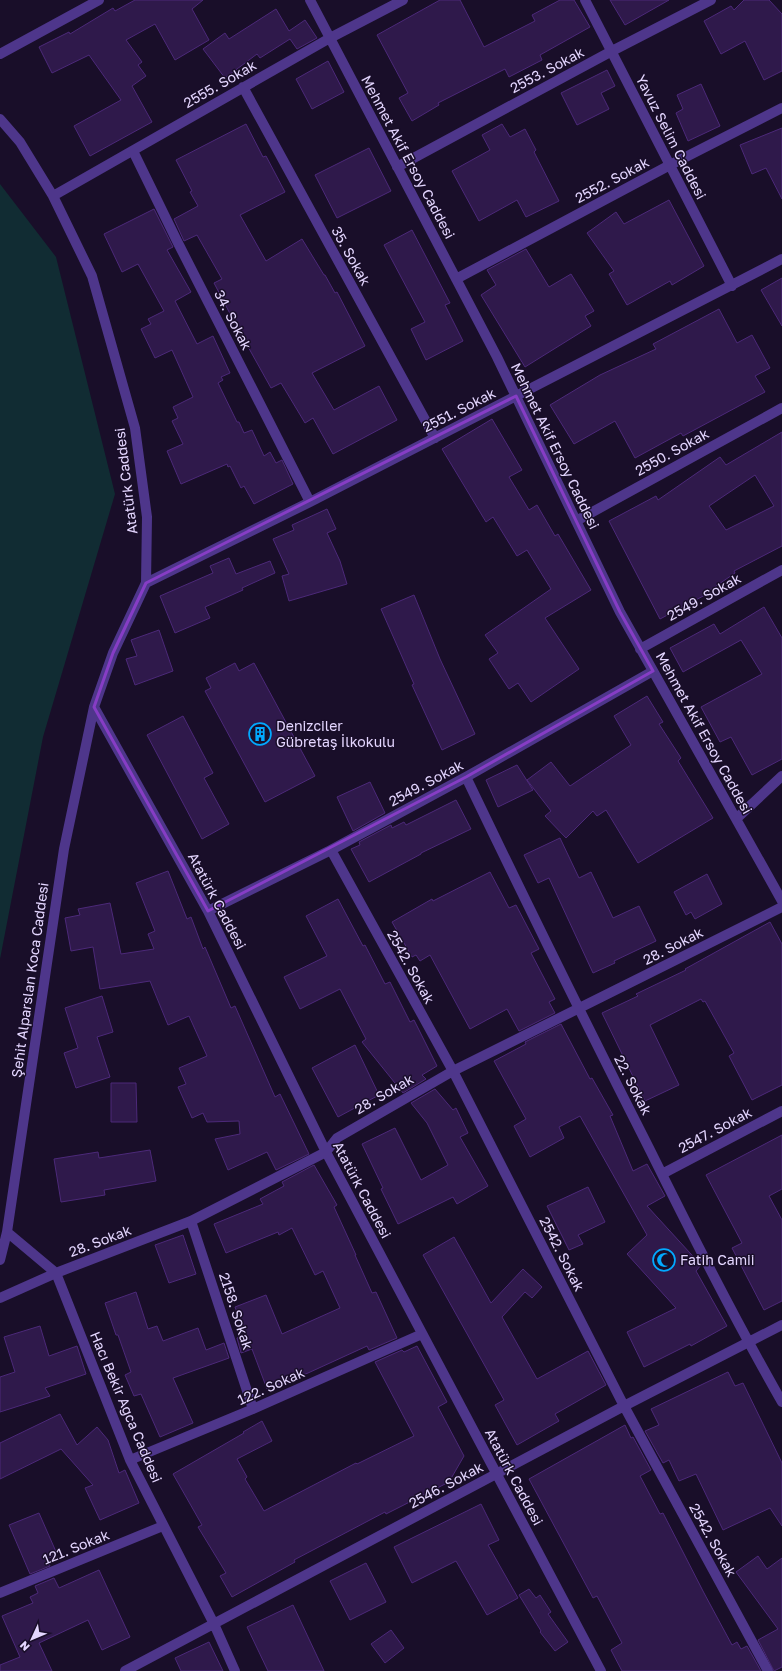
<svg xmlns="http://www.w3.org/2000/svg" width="782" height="1671" font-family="'Golos Text',sans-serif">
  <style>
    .green { fill: #112c33 }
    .building { fill: #2f194b; stroke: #4c2979; fill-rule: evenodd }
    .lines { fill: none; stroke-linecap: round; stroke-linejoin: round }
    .minor { stroke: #4e368b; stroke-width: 10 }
    .marked { fill: none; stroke: #863dc5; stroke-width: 3; stroke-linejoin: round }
    .labels { text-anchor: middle; stroke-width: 3; stroke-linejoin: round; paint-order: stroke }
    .street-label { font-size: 14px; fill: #e4d6ff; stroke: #190e29 }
    .poi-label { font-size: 14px; fill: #e4d6ff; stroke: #190e29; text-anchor: start }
  </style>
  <rect width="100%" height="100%" fill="#190e29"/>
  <!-- green -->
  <path class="green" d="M0,184L56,257L115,494L43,737L0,959Z"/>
  <!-- building -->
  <path class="building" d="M135,0H203L192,9L209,40L175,60L155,24L126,40L142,62L138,65L146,76L132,86L152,122L90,156L74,126L121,100L89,55L52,73L39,47L69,32L70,34L113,8L115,11Z
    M440,0H460L484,47L535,21L532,15L560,0H574L590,27L540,55L542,60L509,77L505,69L438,103L439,105L412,121L399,98L408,93L377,35Z
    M610,0H669L625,25Z
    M744,0H769L782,14V71L764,80L745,41L721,54L704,21L731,6L734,10Z
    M276,9L289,31L305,20L317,38L297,49L290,39L260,58L257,54L225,78L203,49L225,33L229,39Z
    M328,61L344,92L312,109L296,79Z
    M607,70L615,86L601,93L609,109L577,125L561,93Z
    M701,84L720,126L688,141L676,113L683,109L677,95Z
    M246,124L263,157L266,156L285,192L240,215L266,261L302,239L324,275H325L335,293L337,292L365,346L312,373L334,410L379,386L397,420L333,454L313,418L305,423L281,383L271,388L237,327L214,283L222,279L197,235L184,241L174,219L198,206L190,192L192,191L176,160Z
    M502,124L510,137L525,129L536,150L534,152L559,201L526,217L517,200L479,221L452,171L490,150L482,135Z
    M782,128V199L766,168L752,174L740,145Z
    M369,148L391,191L337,218L315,175Z
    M669,200L704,266L672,285L670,281L627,305L609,274L614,271L587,233L616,212L624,224Z
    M154,209L173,247L167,250L191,292L175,301L197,344L213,336L230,373L221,377L223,380L218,383L237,422H239L244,433L252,430L264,456L270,452L276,463L282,460L293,484L254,504L244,486L241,488L230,466L228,467L227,464L181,484L167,451L183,444L172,421L178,418L173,407L193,397L172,350L155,358L141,329L151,324L148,319L164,311L138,264L122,272L104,234Z
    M412,230L450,303L445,305L463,341L426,360L411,329L425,322L384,245Z
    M526,249L549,287L571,274L594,311L585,316L591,326L525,367L481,295L496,285L487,270Z
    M782,278V326L761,290Z
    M719,309L737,343L752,335L770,368L755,376L765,392L683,436L681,433L635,458L615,421L574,444L550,405L600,375L656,349L653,344Z
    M492,419L522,470L509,477L529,510L537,505L555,536L558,534L591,590L545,618L579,669L531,702L518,683L509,689L489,659L498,653L485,635L551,589L527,550L517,556L493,517L486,522L442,449Z
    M782,432V546L734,571L735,573L706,593L707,594L660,619L609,521L656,496L658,500L720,457L726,465ZM755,475L774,506L726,530L709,506Z
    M327,509L336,529L327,533L340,561L347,584L289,601L282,576L289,574L273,539L294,530L292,525Z
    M229,558L236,574L270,561L275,573L242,588L243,590L205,607L210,618L175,633L160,596L213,573L210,566Z
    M414,595L440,659L475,734L442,750L412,685L414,684L381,609Z
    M764,607L782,638V759L752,775L731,737L720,742L701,707L762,674L741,640L683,672L670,648L714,624L720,634Z
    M159,630L173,671L135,685L126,659L137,656L131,640Z
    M235,663L239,671L254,663L315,776L265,802L205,691L211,688L206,678Z
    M647,696L663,722L659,724L681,758L678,761L713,818L638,863L606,810L597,816L593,811L566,838L545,816L551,811L527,780L551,762L570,786L631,745L614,716Z
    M183,716L213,773L204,778L229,824L202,839L147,735Z
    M517,765L533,790L498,807L486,780Z
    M370,782L385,813L353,831L337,797Z
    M456,800L471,829L421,853V854L369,882L351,849L360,845L359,842L391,825L392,828L404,822L406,825Z
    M560,838L579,878L591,872L613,918L639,906L656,941L614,961L615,963L593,973L549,878L538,883L524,855Z
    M168,871L187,919L191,917L203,949L205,947L231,1008L235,1006L275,1097L280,1094L309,1154L276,1170L267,1152L228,1170L215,1139L240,1134L239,1121L207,1122L203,1113L192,1118L178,1087L186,1084L179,1068L207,1056L189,1016L168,1025L150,981L100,989L93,947L71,951L65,918L80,915L78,909L110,903L121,954L154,949L148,934L155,931L136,883Z
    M490,872L509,908L516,905L539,949L531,953L555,999L549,1002L555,1013L519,1031L507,1009L470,1029L430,955L420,961L416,955L412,957L392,922L432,899L433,901Z
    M707,874L722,904L695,919L691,912L686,915L674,892Z
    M338,899L363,946L365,945L385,984L390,982L410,1022L414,1020L437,1066L422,1075L426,1079L403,1093L362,1042L366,1039L340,989L300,1009L284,977L327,956L306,916Z
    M770,922L782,944V1085L752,1100L729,1056L734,1053L705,1001L703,1002L701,999L650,1025L679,1085L645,1101L602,1013L638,996L636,994L686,970L685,969Z
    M102,996L113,1032L97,1037L110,1077L76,1088L64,1053L78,1048L65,1008Z
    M561,1024L590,1079L592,1078L613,1115L610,1116L633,1171L647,1164L665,1196L647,1206L701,1265L696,1271L727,1326L691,1346L690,1344L644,1367L627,1332L676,1308L627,1254L647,1235L580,1116L559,1127L564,1138L530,1157L514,1126L526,1119L494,1061L526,1044L525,1042Z
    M355,1045L379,1095L338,1117L312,1068Z
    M111,1083H136L137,1122H111Z
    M435,1089L453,1110L456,1108L468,1133L460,1137L488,1186L457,1204L453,1197L398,1224L381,1189L383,1188L362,1144L395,1128L421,1180L448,1165L427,1123L411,1103Z
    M782,1135V1189L769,1196L782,1220V1301L764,1310L732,1248L742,1243L706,1175Z
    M150,1150L156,1181L104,1190L105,1195L61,1202L54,1159L98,1152L99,1158Z
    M314,1165L337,1205L334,1207L356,1255H355L372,1293L376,1292L397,1338L369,1350L367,1346L308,1373L267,1389L252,1349L241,1353L237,1338L246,1335L235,1307L266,1295L282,1334L340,1308L323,1271L315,1275L292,1228L279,1235L278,1232L226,1253L214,1224L263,1204L260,1199L284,1186L282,1182Z
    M588,1187L605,1222L578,1235L583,1244L569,1250L547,1206Z
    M183,1235L196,1274L169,1283L155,1245Z
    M454,1237L491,1303L523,1269L542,1287L532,1298L525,1292L502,1317L537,1379L588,1351L606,1385L555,1414L559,1421L517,1445L495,1405L504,1400L423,1255Z
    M136,1292L148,1329L157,1326L163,1341L198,1328L206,1350L224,1343L229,1358L173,1378L193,1423L160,1437L141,1394L134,1396L125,1375L131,1372L118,1335H116L105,1303Z
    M40,1326L49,1356L77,1346L86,1374L45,1388L50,1396L0,1412V1377L15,1372L4,1337Z
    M417,1346L447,1402L438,1407L464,1456L449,1482L386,1514L385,1512L294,1560L295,1562L232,1597L220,1576L226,1573L198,1527L202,1525L173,1474L244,1433L243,1432L262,1421L272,1441L237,1459L247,1477L245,1479L264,1511L356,1463L357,1464L414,1436L375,1362L402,1350L404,1352Z
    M728,1372L735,1386L743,1383L782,1463V1526L770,1508L723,1530L696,1474L679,1481L669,1460L663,1463L645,1431L659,1425L651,1409Z
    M60,1414L77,1445L97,1427L108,1440L119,1473L125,1470L139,1503L100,1520L85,1488L93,1485L61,1449L0,1479V1443Z
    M625,1425L631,1438L633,1437L651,1470L640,1476L660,1514L663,1513L704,1593L732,1645L737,1642L741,1649L747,1646L761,1671H622L611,1650L622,1643L597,1596L593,1598L529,1479Z
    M481,1504L499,1540L488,1545L518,1598L487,1615L456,1561L412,1583L394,1547Z
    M39,1513L57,1554L47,1559L50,1566L30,1574L9,1525Z
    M758,1556L767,1569L782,1558V1667L774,1671L758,1640L778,1629L736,1572Z
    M366,1563L386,1602L350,1620L330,1581Z
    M99,1570L130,1637L102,1650L88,1620L39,1643L52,1671H0V1665L20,1657L2,1616L33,1603L30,1597L38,1593L35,1586L54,1578L59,1588Z
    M529,1589L536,1598L540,1595L551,1612L548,1614L568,1642L555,1651L540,1632L541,1631L519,1595Z
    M293,1605L324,1671H268L247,1627Z
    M391,1630L404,1648L385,1663L371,1644Z
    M209,1642L223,1671H181L175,1658Z"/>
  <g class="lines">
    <!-- minor -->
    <path class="minor" d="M310,0L497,357L620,612L782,901
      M585,0L732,286
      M0,54L99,0
      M243,87L435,438
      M0,119L20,142L53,196L92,276L135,428L147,517L146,583L113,653L94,707L64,849L7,1232L0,1260
      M133,151L177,241L310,502
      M397,167L612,51L711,0
      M53,196L330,38L403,0
      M456,279L670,165L782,108
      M576,521L782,408
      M146,583L310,502L782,259
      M640,649L782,570
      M94,707L208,911L326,1152L601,1671
      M466,777C526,902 587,1026 650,1150C692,1235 735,1320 782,1402
      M736,819L782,776
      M331,850L453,1071L624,1406L768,1671
      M208,911L331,850L466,777L653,671
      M662,1174L782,1111
      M191,1221L253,1409
      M7,1232L56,1273L130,1460L214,1624L235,1671
      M0,1298L56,1273L191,1221L326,1152L337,1138L453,1071L782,907
      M130,1460L253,1409L422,1334
      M0,1593L163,1526
      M125,1671L624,1406L782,1325"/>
  </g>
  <!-- marked area -->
  <path class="marked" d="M516,396L620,612L653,671L466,777L208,911L94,707L113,653L146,583Z"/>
  <!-- icons -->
  <defs>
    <g id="building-ring" transform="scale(1.15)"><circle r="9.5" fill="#190e29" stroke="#02a9ff" stroke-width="1.5"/><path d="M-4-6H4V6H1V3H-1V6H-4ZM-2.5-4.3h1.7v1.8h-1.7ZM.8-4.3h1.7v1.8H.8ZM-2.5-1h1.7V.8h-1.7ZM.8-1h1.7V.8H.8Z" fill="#02a9ff"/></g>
    <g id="mosque-ring" transform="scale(1.15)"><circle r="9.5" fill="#190e29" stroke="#02a9ff" stroke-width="1.5"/><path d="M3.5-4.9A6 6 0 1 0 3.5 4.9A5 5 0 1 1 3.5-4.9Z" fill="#02a9ff"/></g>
  </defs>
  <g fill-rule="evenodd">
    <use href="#building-ring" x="260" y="734"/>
    <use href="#mosque-ring" x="664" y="1260"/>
  </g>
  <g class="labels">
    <!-- street labels -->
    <g class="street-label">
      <text transform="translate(547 70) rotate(-28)" y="5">2553. Sokak</text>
      <text transform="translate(220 84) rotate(-30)" y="5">2555. Sokak</text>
      <text transform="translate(671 137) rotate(63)" y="5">Yavuz Selim Caddesi</text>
      <text transform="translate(408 157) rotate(62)" y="5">Mehmet Akif Ersoy Caddesi</text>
      <text transform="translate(612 180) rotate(-28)" y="5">2552. Sokak</text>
      <text transform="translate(351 256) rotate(61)" y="5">35. Sokak</text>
      <text transform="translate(233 320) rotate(63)" y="5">34. Sokak</text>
      <text transform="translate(459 410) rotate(-27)" y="5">2551. Sokak</text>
      <text transform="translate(555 446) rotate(64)" y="5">Mehmet Akif Ersoy Caddesi</text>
      <text transform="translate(672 452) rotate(-29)" y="5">2550. Sokak</text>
      <text transform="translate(126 481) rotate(-97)" y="5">Atatürk Caddesi</text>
      <text transform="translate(704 597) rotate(-29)" y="5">2549. Sokak</text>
      <text transform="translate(704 733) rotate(61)" y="5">Mehmet Akif Ersoy Caddesi</text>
      <text transform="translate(426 783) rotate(-28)" y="5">2549. Sokak</text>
      <text transform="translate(217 901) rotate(62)" y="5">Atatürk Caddesi</text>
      <text transform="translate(673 946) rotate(-27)" y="5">28. Sokak</text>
      <text transform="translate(411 967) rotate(61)" y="5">2542. Sokak</text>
      <text transform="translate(30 980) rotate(-82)" y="5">Şehit Alparslan Koca Caddesi</text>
      <text transform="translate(633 1085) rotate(63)" y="5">22. Sokak</text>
      <text transform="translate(384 1094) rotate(-30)" y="5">28. Sokak</text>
      <text transform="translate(715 1130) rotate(-28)" y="5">2547. Sokak</text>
      <text transform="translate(362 1190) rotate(62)" y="5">Atatürk Caddesi</text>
      <text transform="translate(100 1241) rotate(-21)" y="5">28. Sokak</text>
      <text transform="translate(562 1254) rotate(63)" y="5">2542. Sokak</text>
      <text transform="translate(236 1311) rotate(72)" y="5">2158. Sokak</text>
      <text transform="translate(271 1386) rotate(-24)" y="5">122. Sokak</text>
      <text transform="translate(126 1407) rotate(67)" y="5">Hacı Bekir Ağca Caddesi</text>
      <text transform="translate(514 1477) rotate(62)" y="5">Atatürk Caddesi</text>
      <text transform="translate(446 1485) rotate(-28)" y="5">2546. Sokak</text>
      <text transform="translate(713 1540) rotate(61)" y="5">2542. Sokak</text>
      <text transform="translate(76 1547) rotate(-22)" y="5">121. Sokak</text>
    </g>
    <!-- poi labels -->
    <g class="poi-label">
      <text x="276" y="731">Denizciler<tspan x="276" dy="16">Gübretaş İlkokulu</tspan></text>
      <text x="680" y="1265">Fatih Camii</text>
    </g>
  </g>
  <!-- north arrow -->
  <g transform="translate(32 1639) rotate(226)" stroke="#190e29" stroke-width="3" paint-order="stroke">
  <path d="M0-3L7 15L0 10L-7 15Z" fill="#e4d6ff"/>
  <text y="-6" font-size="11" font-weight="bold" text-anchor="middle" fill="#e4d6ff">N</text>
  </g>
</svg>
